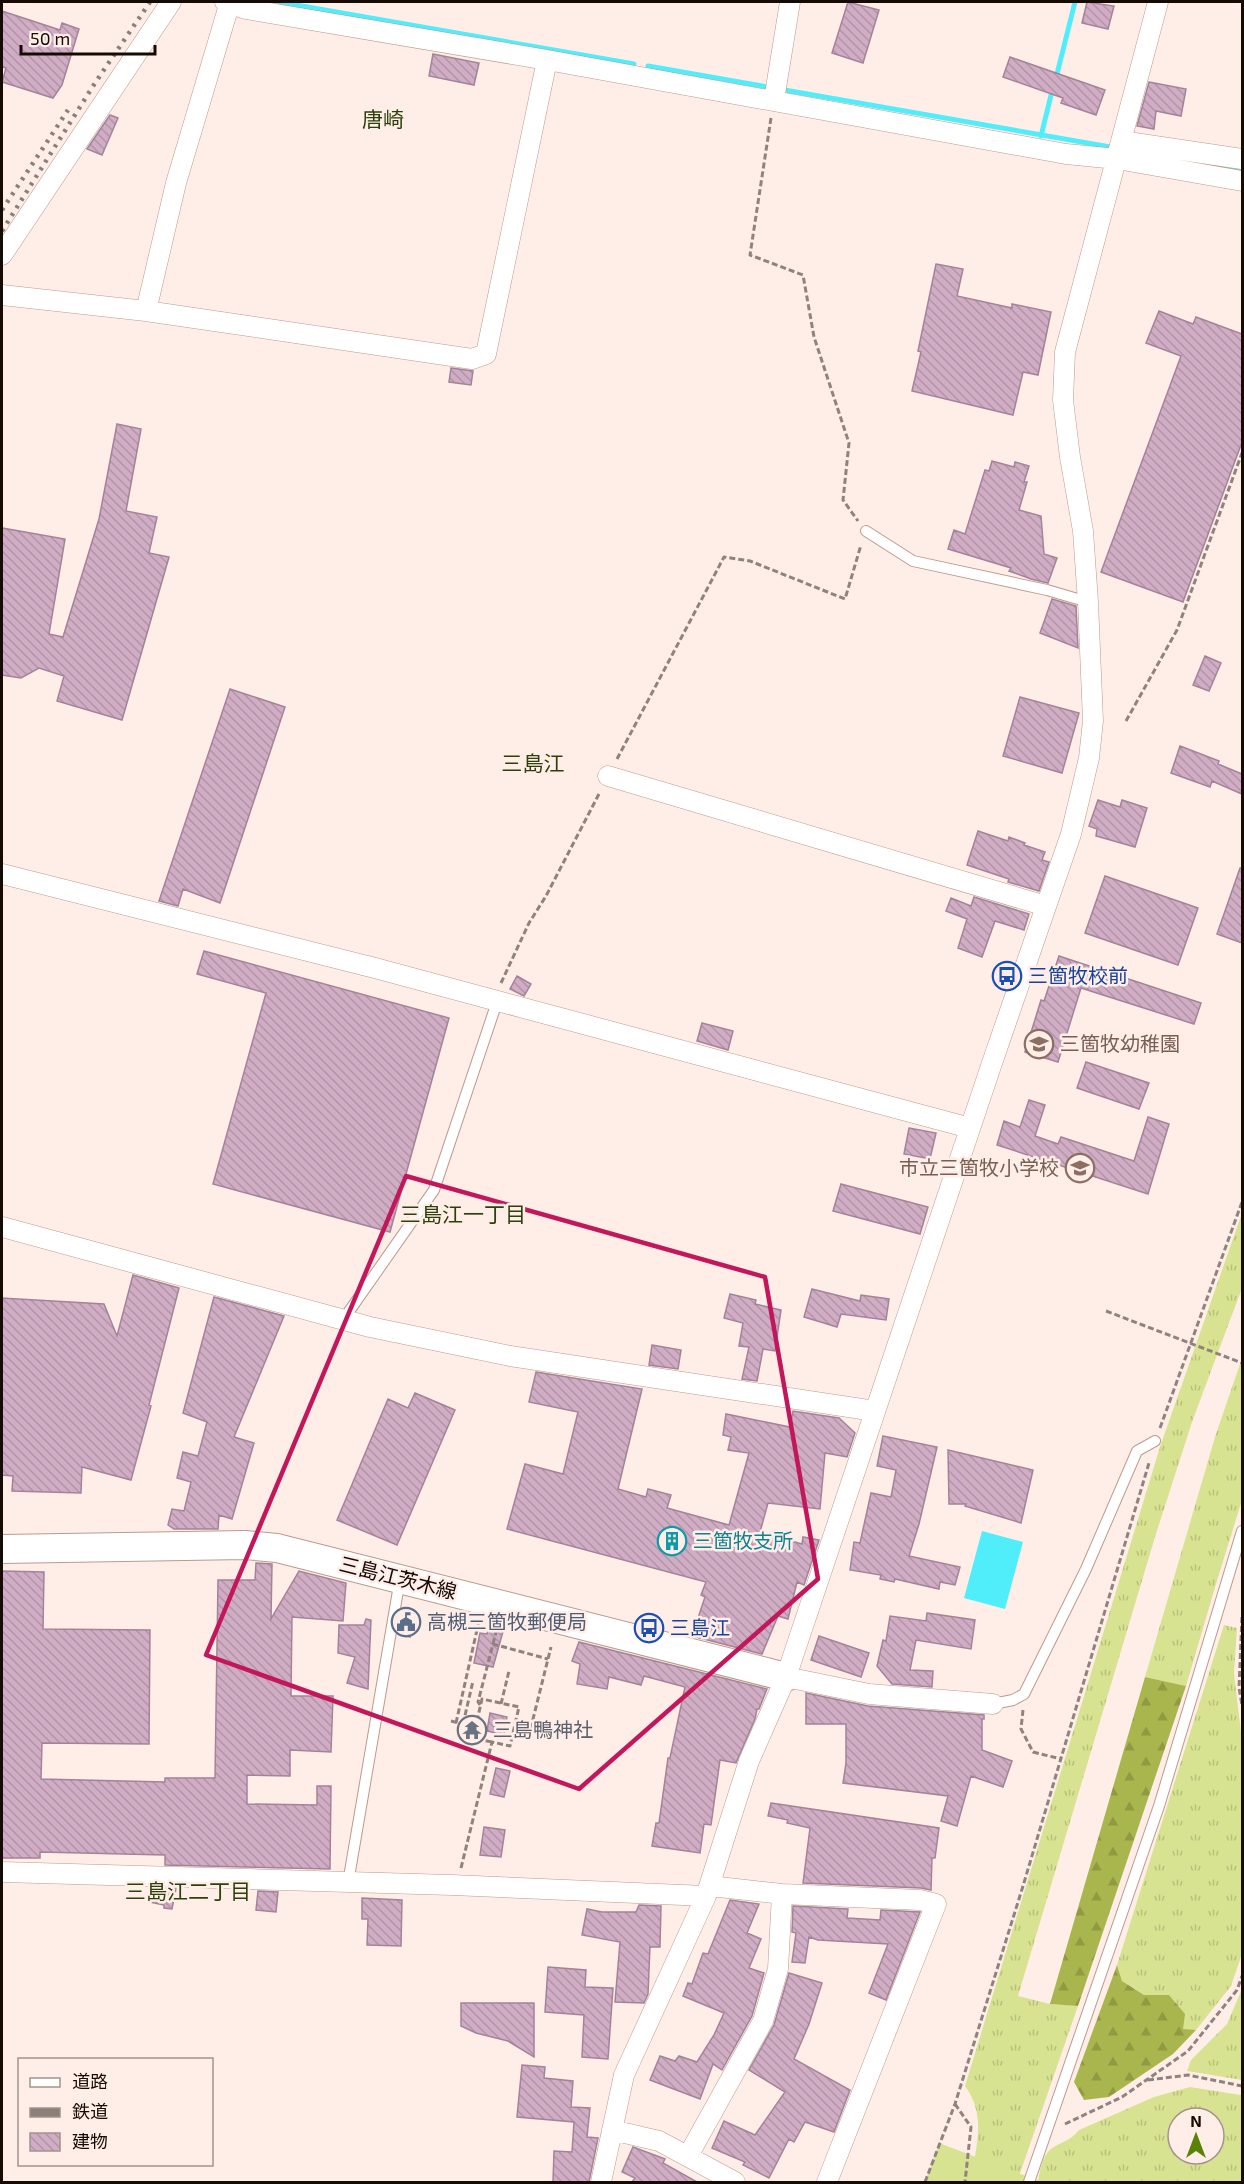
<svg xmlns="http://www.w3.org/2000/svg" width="1244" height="2184" font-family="'Exo 2','Noto Sans JP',sans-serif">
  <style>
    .grass { fill: url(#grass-tufts); fill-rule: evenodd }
    .forest { fill: url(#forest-firs) }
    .green { fill: #d7e390 }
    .water { fill: #50edfb }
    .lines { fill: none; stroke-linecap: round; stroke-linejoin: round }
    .stream { stroke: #50edfb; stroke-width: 5 }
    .building { fill: url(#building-back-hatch); stroke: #a48399; stroke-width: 1.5 }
    .lane-casing { stroke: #be998a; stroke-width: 12 }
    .street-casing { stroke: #be998a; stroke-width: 21 }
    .secondary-casing { stroke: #be998a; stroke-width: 30 }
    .path { stroke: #91827d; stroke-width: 3; stroke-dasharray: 6 3; stroke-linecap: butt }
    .lane { stroke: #fff; stroke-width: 10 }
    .street { stroke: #fff; stroke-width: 20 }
    .secondary { stroke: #fff; stroke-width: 28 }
    .rail { stroke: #8c7e78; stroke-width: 4.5; stroke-dasharray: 3 6; stroke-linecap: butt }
    .marked { fill: none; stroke: #c2185b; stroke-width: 4.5; stroke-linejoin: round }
    .labels { text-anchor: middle; stroke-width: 5; stroke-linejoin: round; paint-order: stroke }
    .transit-label { font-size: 20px; fill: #164399; stroke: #ffeee8; text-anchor: start }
    .education-label { font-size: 20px; fill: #785e54; stroke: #ffeee8; text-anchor: start }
    .culture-label { font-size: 20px; fill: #0d838f; stroke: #ffeee8; text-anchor: start }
    .street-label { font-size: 20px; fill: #160a05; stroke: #ffeee8 }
    .service-label { font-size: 20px; fill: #4e5e75; stroke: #ffeee8; text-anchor: start }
    .worship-label { font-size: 20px; fill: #5b616d; stroke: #ffeee8; text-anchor: start }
    .neighbourhood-label { font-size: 21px; fill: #2c400a; stroke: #ffeee8 }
  </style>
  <defs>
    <pattern id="grass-tufts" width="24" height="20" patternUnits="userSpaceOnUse" patternTransform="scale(1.5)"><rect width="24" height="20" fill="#d7e390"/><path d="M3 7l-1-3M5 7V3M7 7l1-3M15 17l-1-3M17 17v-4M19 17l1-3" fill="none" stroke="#b8c17b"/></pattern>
    <pattern id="forest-firs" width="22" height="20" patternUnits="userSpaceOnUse" patternTransform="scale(1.5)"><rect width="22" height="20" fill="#a9b54d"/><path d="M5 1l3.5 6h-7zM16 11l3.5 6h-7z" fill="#919a42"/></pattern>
    <pattern id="building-back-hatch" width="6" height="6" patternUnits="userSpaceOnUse" patternTransform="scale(1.5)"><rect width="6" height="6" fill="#d0adc4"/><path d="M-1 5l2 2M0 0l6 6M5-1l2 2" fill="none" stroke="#b294a7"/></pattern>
  </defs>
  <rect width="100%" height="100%" fill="#ffeee8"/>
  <!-- grass -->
  <path class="grass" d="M1242,1213V1288L1192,1422L1155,1537L1018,1996L1050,2004L1078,2006L1017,2182H970C976,2148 987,2116 965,2086L1160,1447Z
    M1242,1358V1500L1216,1584L1186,1686L1145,1677L1215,1437Z
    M1224,1625L1237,1628L1234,1673L1242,1741V1954L1231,1986L1196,2030H1182L1169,1995H1144L1122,1981L1117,1965Z
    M1242,1989V2080L1187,2071L1191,2060L1227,2024Z
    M1190,2087L1241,2095L1242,2097V2182L1038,2181C1040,2171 1042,2156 1051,2149C1062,2141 1069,2142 1079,2130L1154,2097ZM1178,2118H1214V2154H1178Z"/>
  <!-- forest -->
  <path class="forest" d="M1145,1677L1186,1686L1078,2006L1050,2004Z
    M1117,1965L1122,1981L1144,1995H1169L1185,2014L1183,2029L1196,2030L1173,2054L1109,2097L1084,2100L1074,2082Z"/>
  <!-- green -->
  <path class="green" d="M939,2143L1042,2182H925Z"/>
  <!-- water -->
  <path class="water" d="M982,1531L1023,1542L1005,1609L964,1598Z"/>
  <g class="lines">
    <!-- stream -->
    <path class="stream" d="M279,2L634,64
      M648,66L1116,148
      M1056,78L1075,2
      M1041,136L1053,87
      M1187,161L1242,170"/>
  </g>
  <!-- building -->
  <path class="building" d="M848,2L879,10L863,63L832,53Z
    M1087,2L1114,6L1108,29L1082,23Z
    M2,11L60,30L62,23L79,29L62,85L53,98L2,82L6,68L2,67Z
    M433,54L479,63L474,85L429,76Z
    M1010,57L1105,90L1096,115L1061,103L1063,98L1003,77Z
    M1149,82L1186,89L1181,116L1156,111L1154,129L1137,126Z
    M110,115L118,118L102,155L87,149Z
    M936,264L963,269L957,296L1012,308V304L1051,312L1038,375L1023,372L1013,415L912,391L921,352L918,351Z
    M1159,311L1193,324L1196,317L1242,334V442L1183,602L1101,572L1181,356L1146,343Z
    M451,368L473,371L471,385L449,382Z
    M117,424L141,429L126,511L157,517L149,553L169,557L122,720L57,701L64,676L39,668L21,678L2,675V528L65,539L49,634L63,637L99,519Z
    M992,461L1014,467L1015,462L1029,466L1024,482H1027L1019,510L1041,516L1044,554L1057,558L1048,583L1031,579L1009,571L1011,568L948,549L954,530L965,534L985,470L989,471Z
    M1052,599L1076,606L1078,648L1040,633Z
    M1205,656L1221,663L1209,691L1193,685Z
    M230,689L285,707L223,894L220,903L183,889L178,906L159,901Z
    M1020,697L1079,713L1062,773L1003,756Z
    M1180,746L1219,761L1218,764L1242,774V794L1212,781L1210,787L1171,773Z
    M1098,800L1120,807L1122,800L1147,808L1135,847L1096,836L1097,829L1089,826Z
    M978,831L1008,841L1009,837L1025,843L1024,845L1045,852L1042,860L1049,862L1039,891L1008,882L1009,879L967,865Z
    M1240,868H1242V943L1217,934Z
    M1105,876L1198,908L1178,965L1085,933Z
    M974,897L1029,914L1024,930L995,921L982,957L958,948L967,919L946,911L951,898L971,906Z
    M204,951L449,1018L390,1232L213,1184L266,993L197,974Z
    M1059,956L1201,1003L1194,1024L1081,988L1058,1062L1025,1052L1041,1000L1044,1001Z
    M517,976L531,984L524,996L510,989Z
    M702,1023L733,1031L728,1050L697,1041Z
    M1086,1062L1149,1083L1139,1109L1077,1088Z
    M1029,1100L1045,1105L1035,1136L1058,1144L1061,1137L1134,1161L1148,1117L1169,1124L1148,1194L997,1145L1004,1121L1020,1127Z
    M909,1128L936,1133L930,1159L904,1154Z
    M841,1184L928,1207L920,1234L833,1211Z
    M133,1275L179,1288L149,1405L151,1406L131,1480L82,1467L81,1493L12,1491L13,1476L2,1475V1298L104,1304L117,1336Z
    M812,1289L860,1301L861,1295L889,1299L886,1320L841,1314L837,1327L804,1317Z
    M730,1294L756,1300L755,1304L781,1310L775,1351L763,1349L757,1381L742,1379L749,1347L739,1346L743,1323L724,1318Z
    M214,1297L284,1316L234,1437L254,1443L232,1519L219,1515L218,1529H174L168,1525L172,1509L184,1511L191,1482L177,1478L183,1452L198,1456L207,1422L183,1413Z
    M652,1345L681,1350L678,1369L649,1365Z
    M536,1372L642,1389L618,1489L646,1497L648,1489L671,1495L667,1508L729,1525L749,1453L728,1450L731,1437L723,1435L726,1414L790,1427L793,1411L839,1418L855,1433L847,1457L825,1453L820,1509L768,1503L760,1532L802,1544L803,1537L819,1540L804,1585L797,1582L788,1619L778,1616L762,1654L692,1636L705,1597L701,1595L706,1582L507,1529L525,1464L563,1474L578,1412L529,1402Z
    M415,1393L455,1410L397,1545L337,1520L388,1399L408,1408Z
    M883,1436L937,1447L919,1524L909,1556L960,1567L955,1585L940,1582L939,1589L895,1579L894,1582L880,1579L881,1575L850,1570L854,1542L860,1543L871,1493L891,1497L896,1470L877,1466Z
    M948,1450L1033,1470L1021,1523L965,1506L966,1504H949Z
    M256,1563L272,1564L271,1619L299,1571L346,1583L343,1621L292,1617L291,1696H333L331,1752L290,1750V1776L247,1775V1804L317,1805V1786H331L330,1869L165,1865V1855L40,1852V1858H2V1571L44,1572L43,1629L150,1630L149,1744L42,1743L41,1779L165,1782V1778H215L218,1580H255Z
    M402,1613L415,1616L410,1637L398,1634Z
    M927,1613L975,1620L971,1649L916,1640L910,1670L933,1671L932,1687L892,1684L877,1666L883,1640L886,1641L890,1616L926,1621Z
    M366,1619L371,1620L368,1689L347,1683L355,1657L338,1653L339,1625H364Z
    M490,1624L504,1628L493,1667L474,1663L480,1633L487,1634Z
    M819,1636L869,1653L861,1677L811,1660Z
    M579,1642L767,1689L759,1709H757L755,1719L736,1763L720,1760L711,1825L704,1824L700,1853L652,1846L656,1823H659L668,1758H670L685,1687L644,1676L641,1685L609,1677L607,1689L577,1684L580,1664L572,1661Z
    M806,1693L868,1706L984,1715V1719H982V1750L1012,1761L1003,1787L971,1776L957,1826L941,1821L948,1796L843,1783L846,1763V1724H806Z
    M490,1713L507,1717L504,1735L487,1731Z
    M496,1768L510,1771L504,1797L490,1794Z
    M771,1803L939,1828L935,1858H932L931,1890L921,1888L803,1883L810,1828L787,1823L788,1820L768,1816Z
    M484,1827L505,1830L501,1857L480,1855Z
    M151,1888L176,1889L172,1909L164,1908V1905L149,1902Z
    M258,1891L278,1892L276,1912L256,1910Z
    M362,1898L402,1900L401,1946L367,1945L368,1919H362Z
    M730,1900L759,1904L747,1933L761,1939L749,1968L764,1973L752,2016L722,2070L713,2064L700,2099L650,2080L660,2056L675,2061L679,2056L697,2062L714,2035L724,2013L683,1996L688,1983L692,1984L703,1953L708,1954Z
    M639,1905L661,1906L660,1947H650L648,1994L644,2003L615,2002L620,1942L582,1935L587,1909L602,1912H636Z
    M793,1906L848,1909L847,1918L880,1920L881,1910L920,1912L886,2000L869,1993L888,1944L818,1940L809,1937L805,1963L792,1962L796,1933L792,1932Z
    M548,1967L586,1970L585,1987L613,1988L608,2059L582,2057L584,2015L545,2012Z
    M789,1973L822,1983L809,2024L794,2059L850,2090L834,2132L805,2122L794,2142L789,2139L769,2178L743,2165L745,2162L712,2148L724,2121L755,2135L785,2092L749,2070L774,2025Z
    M461,2003H534V2057L508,2041L476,2033L461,2026Z
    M522,2065L545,2067L544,2078L573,2081L571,2107L590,2108L587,2137L598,2138L589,2182H553L554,2151L572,2152L574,2122L517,2117Z
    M633,2147L665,2159L663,2163L697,2182H632L635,2178L622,2172Z"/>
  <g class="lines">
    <!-- lane casing -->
    <g class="lane-casing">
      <path id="lane" d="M866,531L913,561L1047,590L1088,602
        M343,1320L434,1190L497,1002
        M993,1704L1013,1700L1024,1694L1086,1569L1137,1451L1155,1441
        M348,1883L400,1579
        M1029,2182L1159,1806L1242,1531"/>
    </g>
    <!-- street casing -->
    <g class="street-casing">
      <path id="street" d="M225,2L246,9L547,60L1066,154L1117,159L1242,181
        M774,100L790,2
        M1121,141L1242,159
        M2,255L171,2
        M2,295L146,311L472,359L486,354L547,60
        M146,311L176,183L230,2
        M608,776L1046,906
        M2,874L375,968L970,1128
        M2,1227L370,1327L510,1356L875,1411
        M786,1677L869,1694L993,1704
        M2,1872L452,1885L706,1896
        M710,1886L782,1894L920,1900L936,1904L827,2182
        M612,2130L659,2141L735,2182
        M688,2156L763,2021L778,1969L782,1894
        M601,2182L624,2075L706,1896L749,1761L786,1677L991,1066L1071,834L1089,758L1093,721L1088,602L1083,531L1070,457L1063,400L1065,352L1158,2"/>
    </g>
    <!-- secondary casing -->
    <g class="secondary-casing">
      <path id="secondary" d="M2,1549L245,1545L277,1548L786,1677"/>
    </g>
    <!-- path -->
    <path class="path" d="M771,118L750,255L803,275L814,337L849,443L843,500L858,521
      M1126,721L1177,630L1242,453
      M617,759L724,557L750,561L845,599L861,545
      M501,983L529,923L546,896L600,792
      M1106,1311L1242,1363
      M1160,1428L1242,1202
      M1242,1617L1239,1688L1242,1705
      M493,1644L496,1632
      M501,1704L509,1671
      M480,1705L478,1702L493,1644L548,1659
      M1023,1710L1021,1729L1033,1752L1061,1759
      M451,1721L475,1727
      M456,1723L479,1621
      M463,1724L473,1681
      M515,1727L530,1731L551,1647
      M461,1868L492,1742L510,1746L519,1707L482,1699L473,1738L492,1742
      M1148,2080L1188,2075L1242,2086
      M955,2104L971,2127L965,2182
      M1065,2124L1122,2097L1188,2051L1237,1990L1242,1976
      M925,2182L955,2104L1023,1886L1149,1463"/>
    <!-- lane -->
    <use href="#lane" class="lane"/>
    <!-- street -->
    <use href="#street" class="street"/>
    <!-- secondary -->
    <use href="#secondary" class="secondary"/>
    <!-- rail -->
    <path class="rail" d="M2,210L68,110
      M2,231L95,83L150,2"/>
  </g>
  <!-- marked area -->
  <path class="marked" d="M406,1176L765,1277L818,1579L579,1789L206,1655Z"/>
  <!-- icons -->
  <defs>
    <g id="bus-ring" transform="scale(1.5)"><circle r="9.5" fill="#ffeee8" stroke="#1a4fb4" stroke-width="1.5"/><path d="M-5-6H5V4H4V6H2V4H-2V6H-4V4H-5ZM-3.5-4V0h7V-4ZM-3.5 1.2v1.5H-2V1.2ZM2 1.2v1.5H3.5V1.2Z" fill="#1a4fb4"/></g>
    <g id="school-ring" transform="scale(1.5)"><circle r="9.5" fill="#ffeee8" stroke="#8d6e63" stroke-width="1.5"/><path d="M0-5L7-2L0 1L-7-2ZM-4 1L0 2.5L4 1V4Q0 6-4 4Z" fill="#8d6e63"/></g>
    <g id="building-ring" transform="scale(1.5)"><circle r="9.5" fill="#ffeee8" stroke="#0f9aa8" stroke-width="1.5"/><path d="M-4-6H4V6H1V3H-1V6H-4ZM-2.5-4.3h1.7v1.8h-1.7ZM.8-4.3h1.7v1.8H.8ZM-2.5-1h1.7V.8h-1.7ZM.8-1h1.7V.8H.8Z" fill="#0f9aa8"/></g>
    <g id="civic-ring" transform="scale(1.5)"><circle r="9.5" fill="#ffeee8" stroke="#5c6f8a" stroke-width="1.5"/><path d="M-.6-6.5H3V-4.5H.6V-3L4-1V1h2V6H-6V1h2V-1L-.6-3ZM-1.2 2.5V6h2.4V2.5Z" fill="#5c6f8a"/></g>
    <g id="temple-ring" transform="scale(1.5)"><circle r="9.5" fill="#ffeee8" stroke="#6b7280" stroke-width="1.5"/><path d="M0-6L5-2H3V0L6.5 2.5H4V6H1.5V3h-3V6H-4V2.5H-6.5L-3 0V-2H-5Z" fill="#6b7280"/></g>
  </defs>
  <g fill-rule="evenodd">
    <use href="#bus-ring" x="1007" y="976"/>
    <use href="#school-ring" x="1039" y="1044"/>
    <use href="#school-ring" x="1080" y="1168"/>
    <use href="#building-ring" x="672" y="1541"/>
    <use href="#civic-ring" x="406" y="1622"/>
    <use href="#bus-ring" x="649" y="1628"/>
    <use href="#temple-ring" x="472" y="1730"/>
  </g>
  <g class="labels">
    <!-- transit labels -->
    <g class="transit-label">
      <text x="1028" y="983">三箇牧校前</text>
      <text x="670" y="1635">三島江</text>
    </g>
    <!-- education labels -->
    <g class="education-label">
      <text x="1060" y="1051">三箇牧幼稚園</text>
      <text x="1059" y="1175" text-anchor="end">市立三箇牧小学校</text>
    </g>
    <!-- culture labels -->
    <g class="culture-label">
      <text x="693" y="1548">三箇牧支所</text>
    </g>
    <!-- street labels -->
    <g class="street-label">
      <text transform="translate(398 1578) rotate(14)" y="7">三島江茨木線</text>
    </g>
    <!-- service labels -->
    <g class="service-label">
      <text x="427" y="1629">高槻三箇牧郵便局</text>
    </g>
    <!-- worship labels -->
    <g class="worship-label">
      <text x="493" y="1737">三島鴨神社</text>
    </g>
    <!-- neighbourhood labels -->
    <g class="neighbourhood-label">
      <text x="383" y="127">唐崎</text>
      <text x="533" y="771">三島江</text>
      <text x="463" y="1222">三島江一丁目</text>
      <text x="188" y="1899">三島江二丁目</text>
    </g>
  </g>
  <!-- border -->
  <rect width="1244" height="2184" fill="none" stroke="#160a05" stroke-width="6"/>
  <!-- legend -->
  <rect x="18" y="2058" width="195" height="108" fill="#ffeee8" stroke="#a2938d" stroke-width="1.5"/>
  <rect x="30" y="2078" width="30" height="9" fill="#ffffff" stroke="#a2938d" stroke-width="1.5"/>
  <text x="72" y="2088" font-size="18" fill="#160a05">道路</text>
  <rect x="30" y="2108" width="30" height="9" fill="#8c7e78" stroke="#a2938d" stroke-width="1.5"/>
  <text x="72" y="2118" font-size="18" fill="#160a05">鉄道</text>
  <rect x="30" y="2133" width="30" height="18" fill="url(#building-back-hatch)" stroke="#a2938d" stroke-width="1.5"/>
  <text x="72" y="2148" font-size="18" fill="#160a05">建物</text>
  <!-- north arrow -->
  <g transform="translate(1196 2136)"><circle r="28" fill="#ffeee8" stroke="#a2938d" stroke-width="1.5"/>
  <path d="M0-4.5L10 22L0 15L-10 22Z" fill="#5a8204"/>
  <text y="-9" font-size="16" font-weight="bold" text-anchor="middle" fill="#160a05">N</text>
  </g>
  <!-- scale -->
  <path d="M21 45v9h134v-9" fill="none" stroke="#160a05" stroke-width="3"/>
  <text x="30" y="45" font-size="18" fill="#160a05" stroke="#ffeee8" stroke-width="4.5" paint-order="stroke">50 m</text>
</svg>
